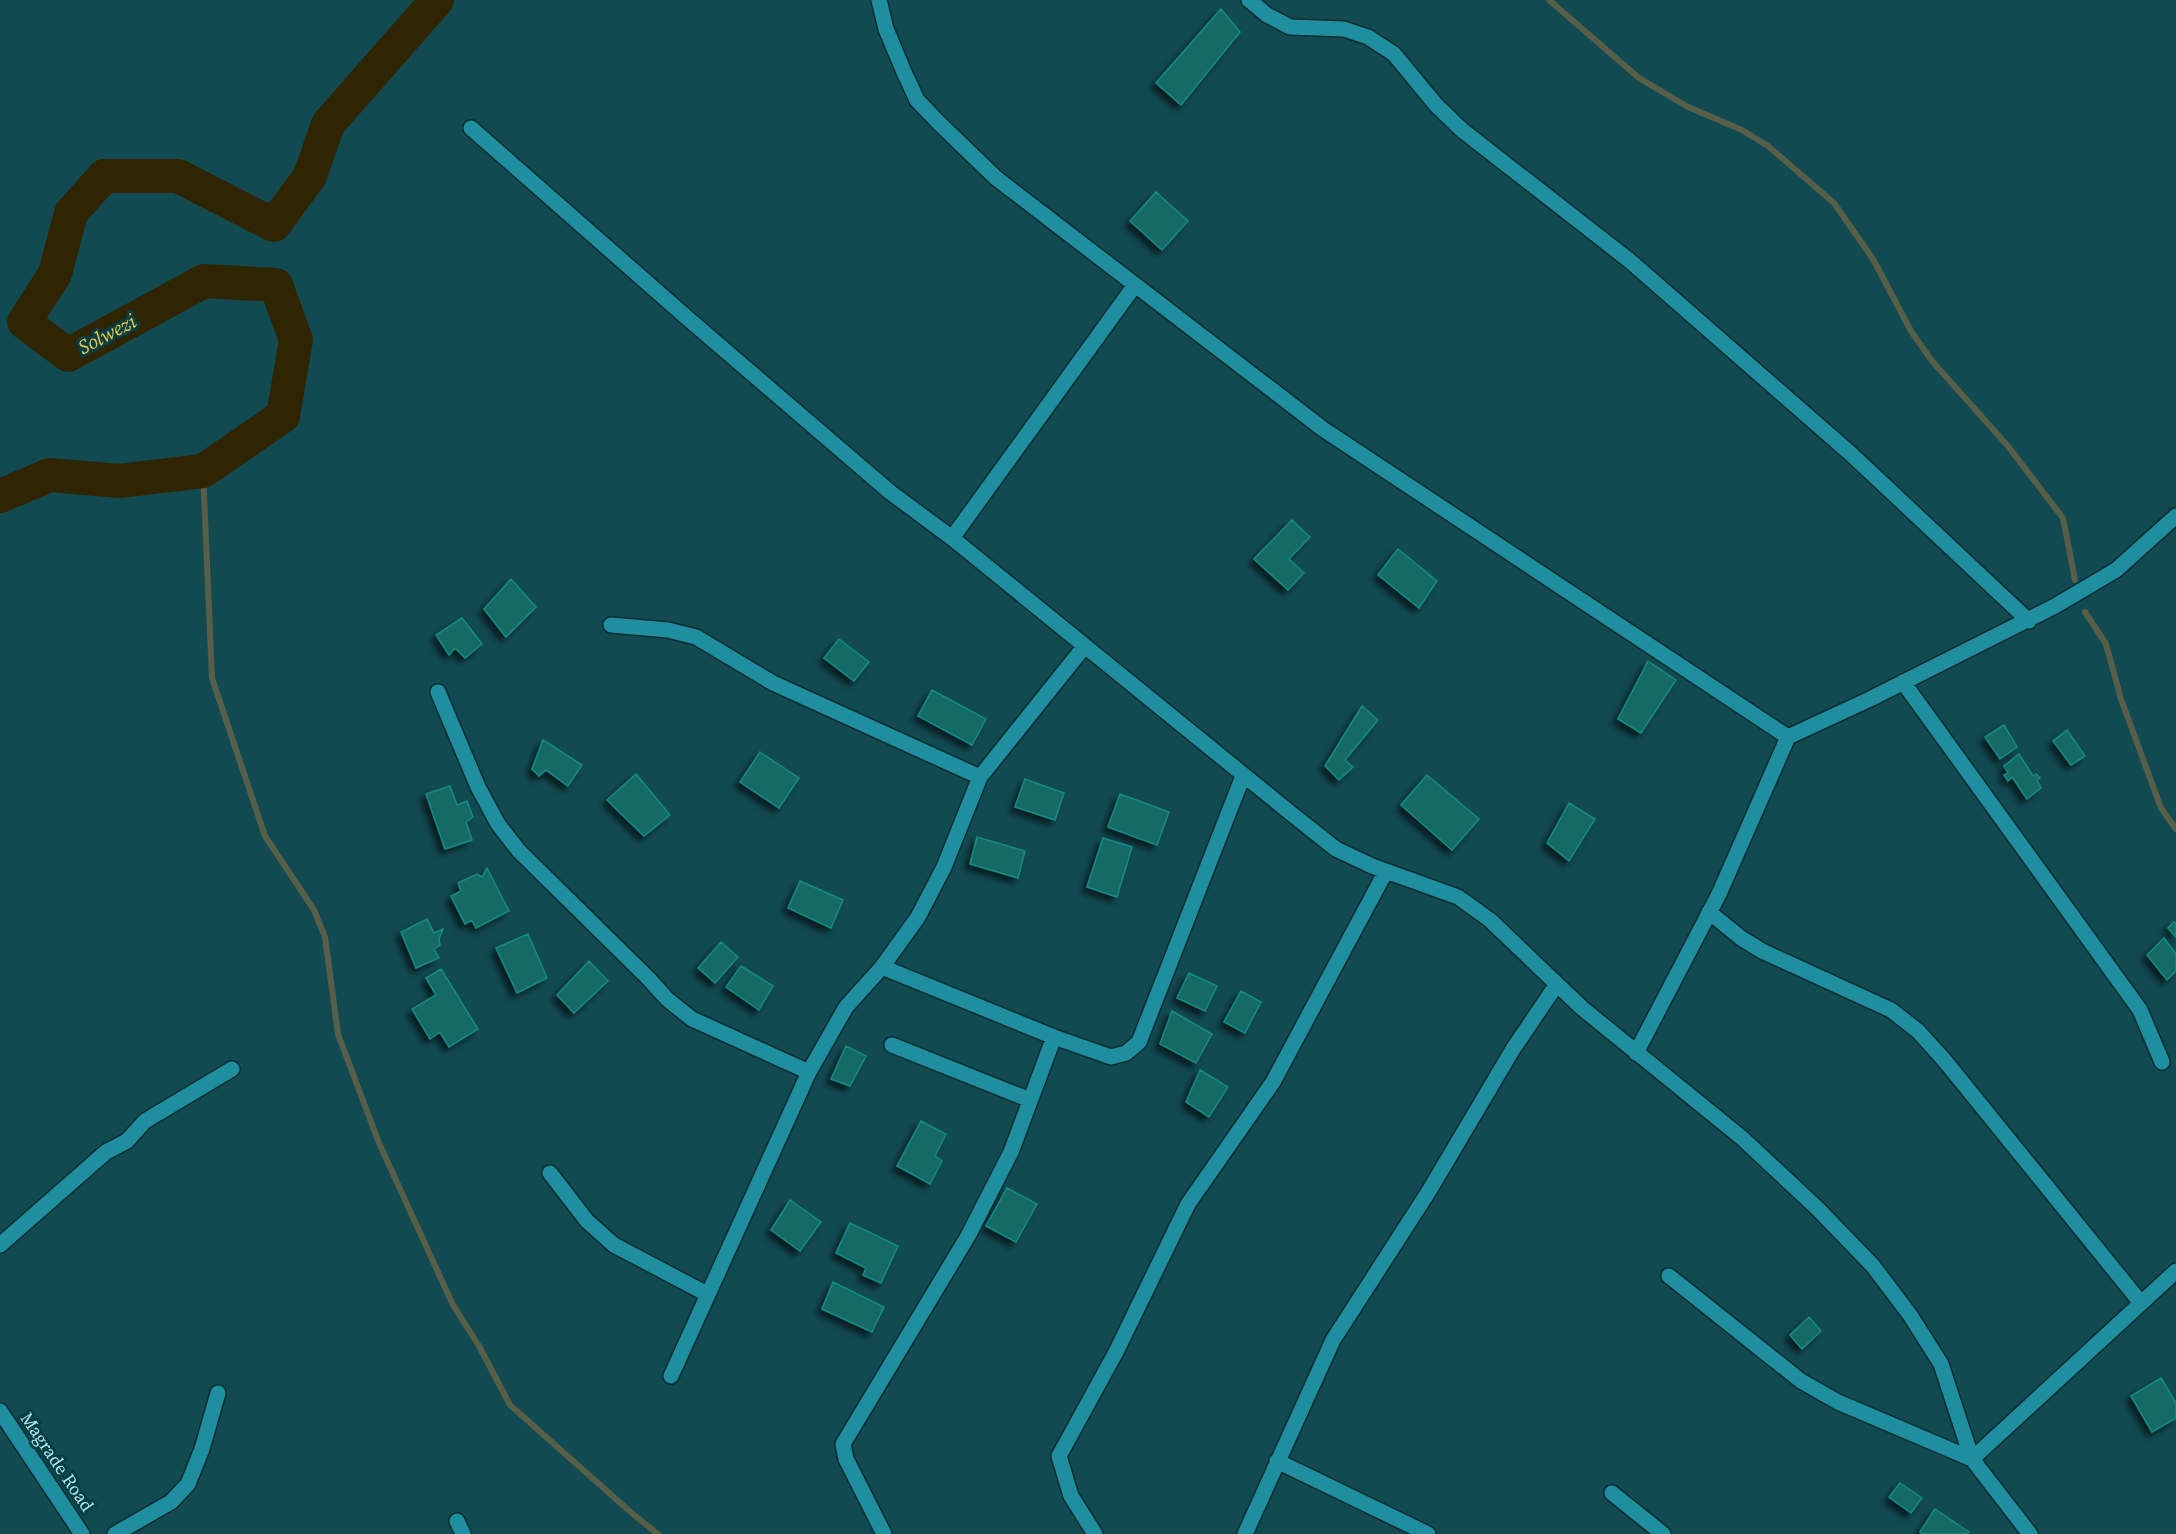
<svg xmlns="http://www.w3.org/2000/svg" width="2176" height="1534" font-family="'Source Serif 4',serif">
  <style>
    .lines { fill: none; stroke-linecap: round; stroke-linejoin: round }
    .stream { stroke: #585f49; stroke-width: 6 }
    .river { stroke: #302503; stroke-width: 34 }
    .building { fill: #156a66; stroke: #138a84; stroke-width: 1.5; filter: url(#shadow) }
    .street-casing { stroke: #0d2d32; stroke-width: 18 }
    .street { stroke: #1f8e9e; stroke-width: 15 }
    .labels { text-anchor: middle; stroke-width: 6; stroke-linejoin: round; paint-order: stroke }
    .street-label { font-size: 18px; fill: #b7e5ec; stroke: #023f47 }
    .water-label { font-size: 20px; font-style: italic; fill: #f8c838; stroke: #023f47 }
  </style>
  <defs>
    <filter id="shadow"><feDropShadow dx="-5" dy="5" stdDeviation="3" flood-color="#0009"/></filter>
  </defs>
  <rect width="100%" height="100%" fill="#124a52"/>
  <g class="lines">
    <!-- stream -->
    <path class="stream" d="M1549,0L1639,78L1688,107L1742,130L1768,146L1834,203L1873,259L1911,331L1932,361L2007,445L2063,518L2075,580
      M203,471L212,678L265,836L314,910L325,937L338,1034L379,1143L453,1305L479,1346L510,1405L634,1515L658,1534
      M2085,612L2106,644L2121,699L2161,808L2176,829"/>
    <!-- river -->
    <path class="river" d="M0,496L50,475L119,481L203,471L283,416L296,340L276,285L204,281L68,355L24,322L55,274L71,213L104,176H178L274,225L310,176L328,124L437,0"/>
  </g>
  <!-- building -->
  <path class="building" d="M1221,9L1240,32L1181,105L1156,83Z
    M1156,192L1188,221L1162,250L1130,221Z
    M1292,520L1310,537L1289,559L1304,573L1288,590L1254,559Z
    M1398,549L1437,581L1419,608L1378,575Z
    M511,579L536,607L506,637L484,609Z
    M462,618L482,644L465,658L455,648L449,655L436,635Z
    M839,639L869,662L854,681L824,658Z
    M1648,661L1676,680L1641,733L1618,719Z
    M932,690L986,719L972,745L918,716Z
    M1362,706L1378,720L1345,760L1353,767L1339,780L1325,766Z
    M2004,725L2017,747L2000,759L1985,737Z
    M2067,730L2085,756L2071,765L2053,741Z
    M543,740L582,765L568,786L546,770L539,776L532,769Z
    M760,752L799,778L779,808L740,782Z
    M2019,754L2033,776L2036,774L2040,778L2037,780L2041,788L2027,799L2012,777L2008,781L2004,775L2008,773L2004,766Z
    M636,774L670,815L644,836L607,800Z
    M1427,775L1479,819L1452,850L1401,805Z
    M1025,779L1064,793L1055,820L1015,807Z
    M450,786L457,805L467,801L473,817L466,822L472,840L445,849L426,794Z
    M1120,794L1169,812L1157,845L1108,827Z
    M1569,803L1595,819L1569,861L1547,843Z
    M977,837L1025,851L1018,878L970,864Z
    M1103,838L1132,847L1117,897L1087,887Z
    M487,868L509,911L476,928L472,920L465,924L451,896L461,891L458,883L477,874L482,877Z
    M800,881L843,900L831,928L788,908Z
    M427,919L434,933L443,929L439,939L440,945L434,949L439,958L416,968L401,932Z
    M2174,922L2176,923V937L2168,928Z
    M528,934L547,978L517,993L496,948Z
    M2164,938L2176,954V971L2167,980L2147,955Z
    M721,942L738,957L715,983L698,968Z
    M589,961L608,981L574,1013L557,995Z
    M741,966L773,986L759,1010L726,987Z
    M441,969L478,1029L449,1047L440,1032L430,1039L412,1009L436,995L426,978Z
    M1189,973L1217,986L1205,1011L1177,998Z
    M1241,991L1261,1002L1245,1033L1224,1022Z
    M1172,1011L1212,1034L1196,1063L1160,1044Z
    M846,1046L866,1056L850,1086L831,1079Z
    M1200,1070L1228,1087L1209,1117L1186,1102Z
    M921,1121L946,1134L935,1156L942,1161L930,1184L897,1166Z
    M1007,1188L1037,1204L1016,1242L986,1226Z
    M790,1200L821,1222L800,1251L771,1230Z
    M850,1223L898,1246L881,1283L863,1275L866,1268L836,1253Z
    M833,1282L884,1307L872,1332L822,1309Z
    M1809,1317L1821,1331L1802,1349L1790,1335Z
    M2161,1378L2176,1403V1418L2152,1432L2131,1396Z
    M1900,1483L1922,1498L1911,1513L1889,1497Z
    M1935,1509L1969,1532L1967,1534H1922L1920,1532Z"/>
  <g class="lines">
    <!-- street casing -->
    <g class="street-casing">
      <path id="street" d="M879,0L886,29L904,72L917,100L939,123L996,178L1323,429L1788,737L1870,699L2055,606L2116,570L2176,516
        M1249,0L1267,15L1290,27L1344,29L1368,37L1394,54L1436,105L1462,130L1630,261L1851,454L2029,621
        M471,128L685,316L890,492L952,538L1293,815L1336,849L1372,866L1458,897L1490,920L1582,1008L1742,1138L1818,1209L1873,1266L1910,1315L1941,1364L1972,1459L2030,1534
        M952,538L1135,285
        M611,625L668,630L696,637L773,683L980,777
        M1903,682L2140,1010L2162,1062
        M438,692L478,787L498,824L519,851L648,978L667,999L692,1019L809,1072
        M1709,912L1741,938L1762,951L1891,1010L1918,1031L1945,1061L2141,1303
        M882,967L1054,1037L1111,1057L1126,1053L1139,1042L1243,776
        M892,1045L1030,1100
        M1636,1053L1719,894L1788,737
        M550,1173L587,1221L614,1245L707,1294
        M0,1245L106,1152L127,1141L145,1121L232,1069
        M1669,1276L1801,1381L1838,1402L1972,1459L2176,1271
        M671,1376L809,1072L846,1007L882,967L918,917L944,867L980,777L1084,647
        M0,1411L82,1534
        M1277,1461L1428,1534
        M1612,1493L1663,1534
        M457,1521L463,1534
        M115,1534L171,1502L188,1484L202,1449L218,1393
        M884,1534L846,1459L843,1444L968,1236L1011,1152L1054,1037
        M1095,1534L1071,1496L1059,1456L1116,1352L1188,1204L1273,1082L1386,871
        M1245,1534L1333,1340L1429,1191L1513,1049L1557,984"/>
    </g>
    <!-- street -->
    <use href="#street" class="street"/>
  </g>
  <g class="labels">
    <!-- street labels -->
    <g class="street-label">
      <text transform="translate(57 1462) rotate(56)" y="6">Magrade Road</text>
    </g>
    <!-- water labels -->
    <g class="water-label">
      <text transform="translate(107 334) rotate(-28)" y="7">Solwezi</text>
    </g>
  </g>
</svg>
